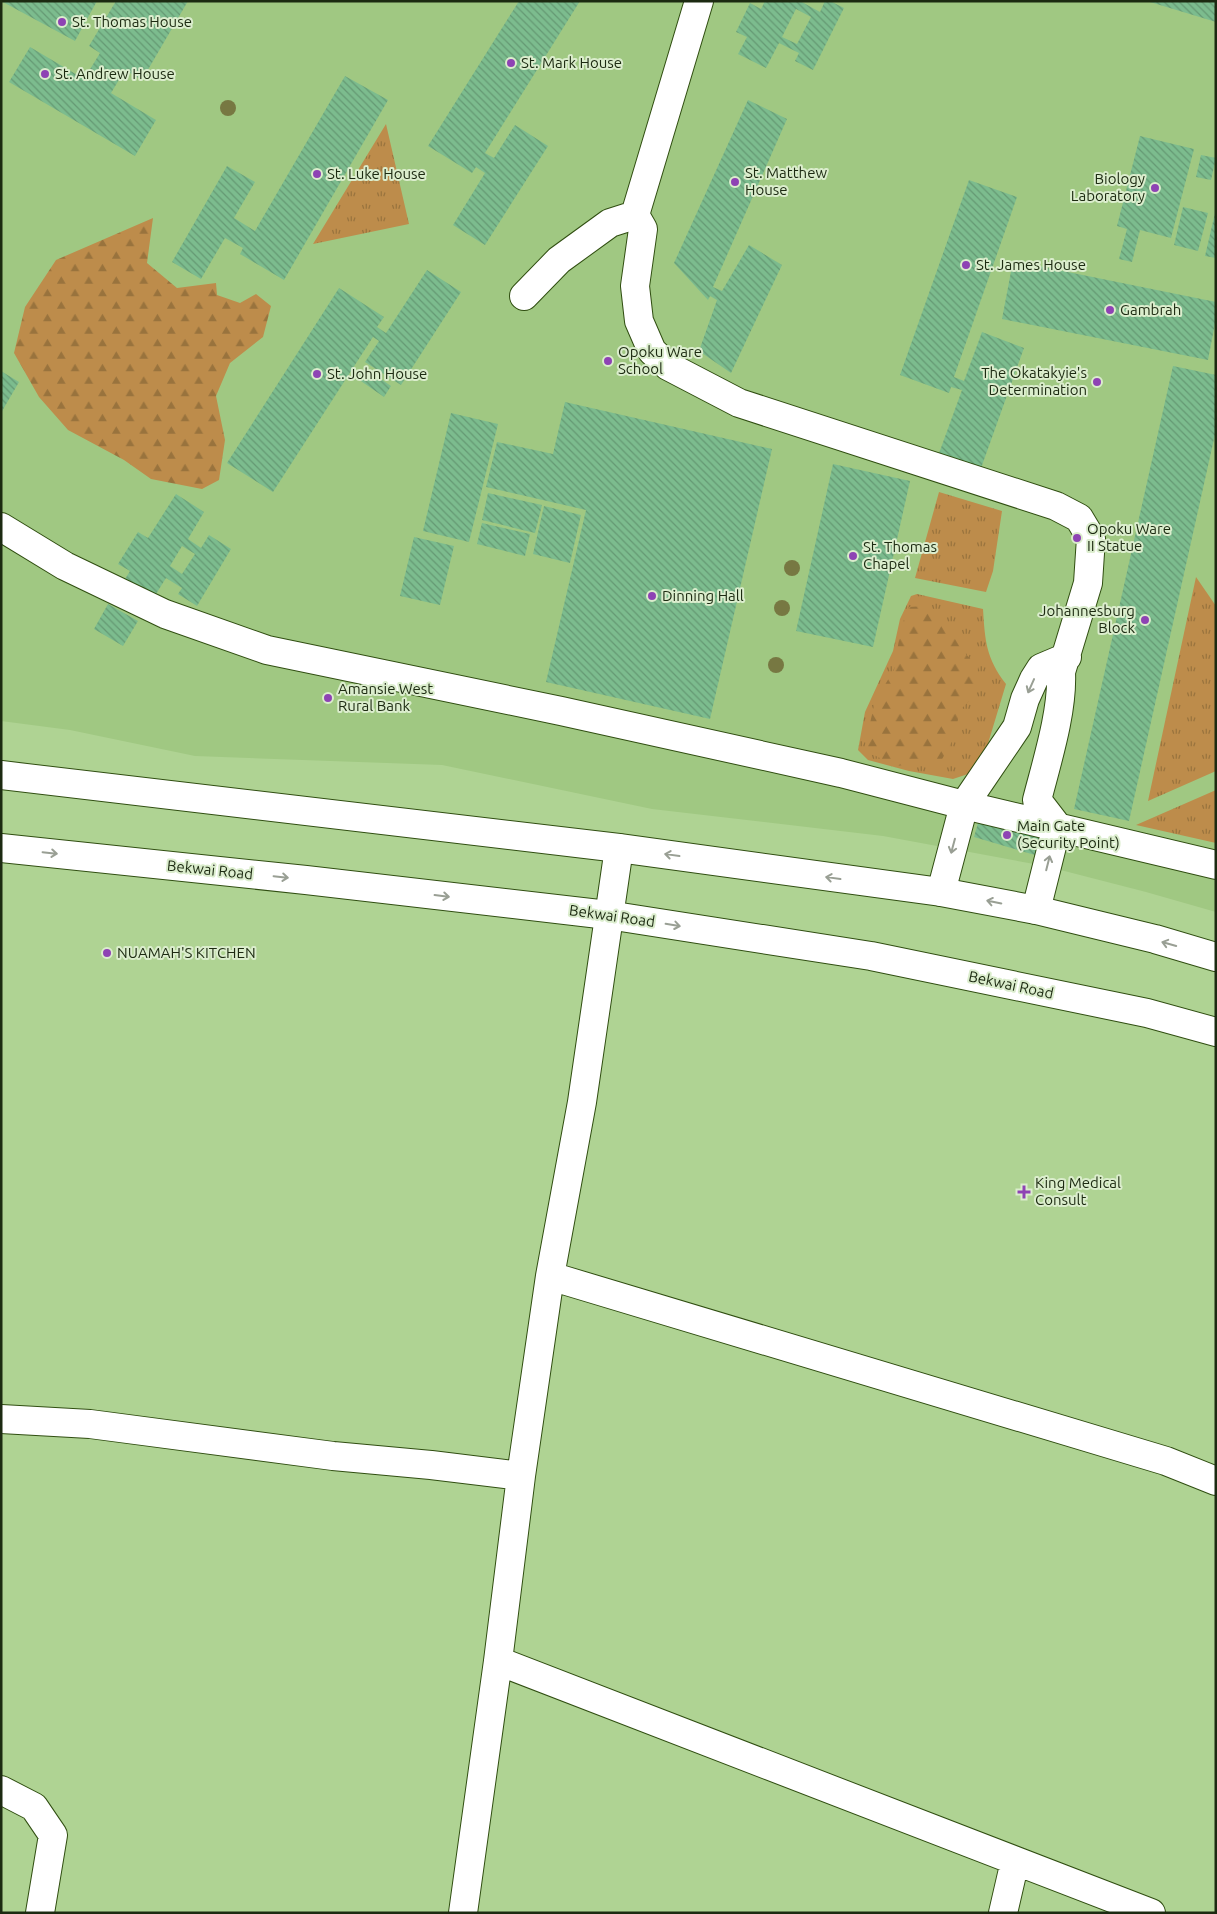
<svg xmlns="http://www.w3.org/2000/svg" width="1217" height="1914" font-family="Ubuntu,sans-serif">
  <style>
    .built { fill: #a0c882 }
    .grass { fill: url(#grass-tufts) }
    .forest { fill: url(#forest-firs) }
    .building { fill: url(#building-back-hatch); fill-rule: evenodd }
    .lines { fill: none; stroke-linecap: round; stroke-linejoin: round }
    .minor-casing { stroke: #304e11; stroke-width: 30 }
    .highway-casing { stroke: #304e11; stroke-width: 30 }
    .minor { stroke: #fff; stroke-width: 28 }
    .highway { stroke: #fff; stroke-width: 28 }
    .tree { fill: #777842 }
    .oneway { stroke: #999f94 }
    .poi-dot { fill: #8e43b4; stroke: #dbedcd; stroke-width: 2 }
    .labels { text-anchor: middle; stroke-width: 4; stroke-linejoin: round; paint-order: stroke }
    .poi-label { font-size: 15px; fill: #1c2a11; stroke: #dbedcd; text-anchor: start }
    .street-label { font-size: 15px; fill: #1c2a11; stroke: #dbedcd }
  </style>
  <defs>
    <pattern id="grass-tufts" width="24" height="20" patternUnits="userSpaceOnUse" patternTransform="scale(1.25)"><rect width="24" height="20" fill="#bd8c4b"/><path d="M3 7l-1-3M5 7V3M7 7l1-3M15 17l-1-3M17 17v-4M19 17l1-3" fill="none" stroke="#99733d"/></pattern>
    <pattern id="forest-firs" width="22" height="20" patternUnits="userSpaceOnUse" patternTransform="scale(1.25)"><rect width="22" height="20" fill="#bd8c4b"/><path d="M5 1l3.5 6h-7zM16 11l3.5 6h-7z" fill="#99733d"/></pattern>
    <pattern id="building-back-hatch" width="6" height="6" patternUnits="userSpaceOnUse" patternTransform="scale(1.25)"><rect width="6" height="6" fill="#7cbc8e"/><path d="M-1 5l2 2M0 0l6 6M5-1l2 2" fill="none" stroke="#659973"/></pattern>
  </defs>
  <rect width="100%" height="100%" fill="#afd393"/>
  <!-- built -->
  <path class="built" d="M1,1H1216V912L1146,892L1045,866L883,836L652,809L442,765L195,756L70,730L1,721Z"/>
  <!-- grass -->
  <path class="grass" d="M386,124L409,224L313,244Z
    M939,492L1002,511L993,571L986,592L915,578Z
    M1196,577L1216,606V771L1148,801Z
    M917,594L983,609C985,641 986,658 1006,684L980,770L953,779L909,771L868,760L858,750L865,712L893,651L900,619L911,596Z
    M1216,790V843L1136,825Z"/>
  <!-- forest -->
  <path class="forest" d="M153,218L147,263L177,288L216,283L217,295L240,303L256,294L271,306L263,337L230,363L216,396L225,440L219,480L202,489L151,479L124,460L68,430L39,397L14,353L25,307L56,260Z
    M926,606L945,623L962,650L978,667L975,695L960,710L954,738L941,761L896,766L864,750L875,701L894,670L901,627L909,607Z"/>
  <!-- building -->
  <path class="building" d="M1,1H97L75,41Z
    M116,1H188L142,80L125,70L111,93L156,120L135,156L9,82L30,47L84,79L100,53L89,46Z
    M519,1H580L485,153L494,158L515,125L548,146L485,245L453,225L485,173L476,167L472,173L428,146Z
    M765,1H800L820,12L825,1H830L844,8L813,70L795,61L799,53L779,43L766,68L738,54L747,37L736,32L750,3L761,9ZM796,9L811,17L797,44L782,37Z
    M1150,1H1216V22L1150,2Z
    M345,76L388,100L284,280L240,254L243,248L225,238L201,279L172,262L227,166L255,182L234,218L255,231Z
    M748,100L787,119L713,287L722,291L749,245L782,265L731,373L699,351L717,300L710,296L708,300L674,263Z
    M1140,136L1194,149L1171,238L1140,230L1132,262L1119,259L1127,229L1117,226Z
    M1201,155L1216,158L1211,180L1196,177Z
    M969,180L1017,197L954,377L964,381L982,332L1024,348L980,471L938,456L962,390L951,387L949,393L900,375Z
    M1183,207L1208,213L1198,251L1174,245Z
    M1215,213H1216V258L1205,256Z
    M1013,261L1216,302V318L1208,360L1002,319Z
    M427,270L461,292L401,385L365,362L379,341L373,337L273,492L227,463L339,288L384,317L377,327L386,333Z
    M1173,366L1216,375V430L1129,821L1074,809Z
    M365,368L391,386L384,397L358,379Z
    M1,371L19,382L1,413Z
    M565,402L772,449L710,719L546,682L586,510L486,487L497,442L553,454Z
    M451,413L498,424L469,542L423,531Z
    M833,464L910,481L873,647L796,631Z
    M488,493L542,505L535,533L482,520Z
    M176,494L204,512L188,539L201,548L209,535L231,549L197,606L178,594L182,588L166,578L151,602L122,584L130,571L118,564L138,532L148,538ZM182,546L195,554L182,574L170,566Z
    M544,506L581,515L570,563L533,554Z
    M482,523L530,534L525,556L477,544Z
    M414,537L454,546L440,605L400,596Z
    M108,604L138,621L123,646L94,629Z
    M980,816L1041,833L1035,855L974,837Z"/>
  <g class="lines">
    <!-- minor casing -->
    <g class="minor-casing">
      <path id="minor" d="M699,1L635,215L643,229L635,286L639,321L652,351L668,366L739,403L1056,506L1079,518L1091,538L1088,583L1061,672C1063,711 1047,761 1037,800L1057,826L1036,910
        M524,296L559,260L610,223L635,215
        M1,527L65,566L165,614L267,650L561,711L841,773L964,805L1216,865
        M941,892L964,805L1017,727L1025,699L1034,679L1041,668L1067,657
        M550,1276L1166,1461L1216,1481
        M1,1419L90,1424L333,1456L431,1465L521,1476
        M498,1661L1151,1913
        M1,1790L34,1807L53,1835L40,1913
        M463,1913L498,1661L521,1476L550,1276L582,1102L619,848
        M1003,1913L1015,1861"/>
    </g>
    <!-- highway casing -->
    <g class="highway-casing">
      <path id="highway" d="M1,775L619,848L941,892L1036,910L1155,939L1216,957
        M1,848L306,880L608,915L871,956L1147,1013L1216,1032"/>
    </g>
    <!-- minor -->
    <use href="#minor" class="minor"/>
    <!-- highway -->
    <use href="#highway" class="highway"/>
  </g>
  <!-- trees -->
  <g class="tree">
    <circle cx="228" cy="108" r="8"/>
    <circle cx="792" cy="568" r="8"/>
    <circle cx="782" cy="608" r="8"/>
    <circle cx="776" cy="665" r="8"/>
  </g>
  <!-- one-way arrows -->
  <defs><path id="oneway-shaft" d="M-6 0H5M1.5-3L5.5 0L1.5 3" fill="none" stroke-width="1.6" stroke-linecap="round" stroke-linejoin="round" transform="scale(1.25)"/></defs>
  <g class="oneway">
    <use href="#oneway-shaft" transform="translate(1031 686) rotate(114)"/>
    <use href="#oneway-shaft" transform="translate(953 846) rotate(105)"/>
    <use href="#oneway-shaft" transform="translate(50 853) rotate(6)"/>
    <use href="#oneway-shaft" transform="translate(672 855) rotate(-172)"/>
    <use href="#oneway-shaft" transform="translate(1048 863) rotate(-76)"/>
    <use href="#oneway-shaft" transform="translate(281 877) rotate(6)"/>
    <use href="#oneway-shaft" transform="translate(833 878) rotate(-172)"/>
    <use href="#oneway-shaft" transform="translate(442 896) rotate(7)"/>
    <use href="#oneway-shaft" transform="translate(994 902) rotate(-169)"/>
    <use href="#oneway-shaft" transform="translate(673 925) rotate(9)"/>
    <use href="#oneway-shaft" transform="translate(1169 944) rotate(-164)"/>
  </g>
  <!-- markers -->
  <g class="poi-dot">
    <circle cx="62" cy="22" r="5"/>
    <circle cx="511" cy="63" r="5"/>
    <circle cx="45" cy="74" r="5"/>
    <circle cx="317" cy="174" r="5"/>
    <circle cx="735" cy="182" r="5"/>
    <circle cx="1155" cy="188" r="5"/>
    <circle cx="966" cy="265" r="5"/>
    <circle cx="1110" cy="310" r="5"/>
    <circle cx="608" cy="361" r="5"/>
    <circle cx="317" cy="374" r="5"/>
    <circle cx="1097" cy="382" r="5"/>
    <circle cx="1077" cy="538" r="5"/>
    <circle cx="853" cy="556" r="5"/>
    <circle cx="652" cy="596" r="5"/>
    <circle cx="1145" cy="620" r="5"/>
    <circle cx="328" cy="698" r="5"/>
    <circle cx="1007" cy="835" r="5"/>
    <circle cx="107" cy="953" r="5"/>
    <path d="M1021.5 1184.5h5v5h5v5h-5v5h-5v-5h-5v-5h5z"/>
  </g>
  <g class="labels">
    <!-- poi labels -->
    <g class="poi-label">
      <text x="72" y="27">St. Thomas House</text>
      <text x="521" y="68">St. Mark House</text>
      <text x="55" y="79">St. Andrew House</text>
      <text x="745" y="178">St. Matthew<tspan x="745" dy="17">House</tspan></text>
      <text x="327" y="179">St. Luke House</text>
      <text x="1145" y="184" text-anchor="end">Biology<tspan x="1145" dy="17">Laboratory</tspan></text>
      <text x="976" y="270">St. James House</text>
      <text x="1120" y="315">Gambrah</text>
      <text x="618" y="357">Opoku Ware<tspan x="618" dy="17">School</tspan></text>
      <text x="1087" y="378" text-anchor="end">The Okatakyie's<tspan x="1087" dy="17">Determination</tspan></text>
      <text x="327" y="379">St. John House</text>
      <text x="1087" y="534">Opoku Ware<tspan x="1087" dy="17">II Statue</tspan></text>
      <text x="863" y="552">St. Thomas<tspan x="863" dy="17">Chapel</tspan></text>
      <text x="662" y="601">Dinning Hall</text>
      <text x="1135" y="616" text-anchor="end">Johannesburg<tspan x="1135" dy="17">Block</tspan></text>
      <text x="338" y="694">Amansie West<tspan x="338" dy="17">Rural Bank</tspan></text>
      <text x="1017" y="831">Main Gate<tspan x="1017" dy="17">(Security Point)</tspan></text>
      <text x="117" y="958">NUAMAH'S KITCHEN</text>
      <text x="1035" y="1188">King Medical<tspan x="1035" dy="17">Consult</tspan></text>
    </g>
    <!-- street labels -->
    <g class="street-label">
      <text transform="translate(210 870) rotate(6)" y="5">Bekwai Road</text>
      <text transform="translate(612 916) rotate(8)" y="5">Bekwai Road</text>
      <text transform="translate(1011 985) rotate(12)" y="5">Bekwai Road</text>
    </g>
  </g>
  <!-- border -->
  <rect width="1217" height="1914" fill="none" stroke="#1c2a11" stroke-width="5"/>
</svg>
